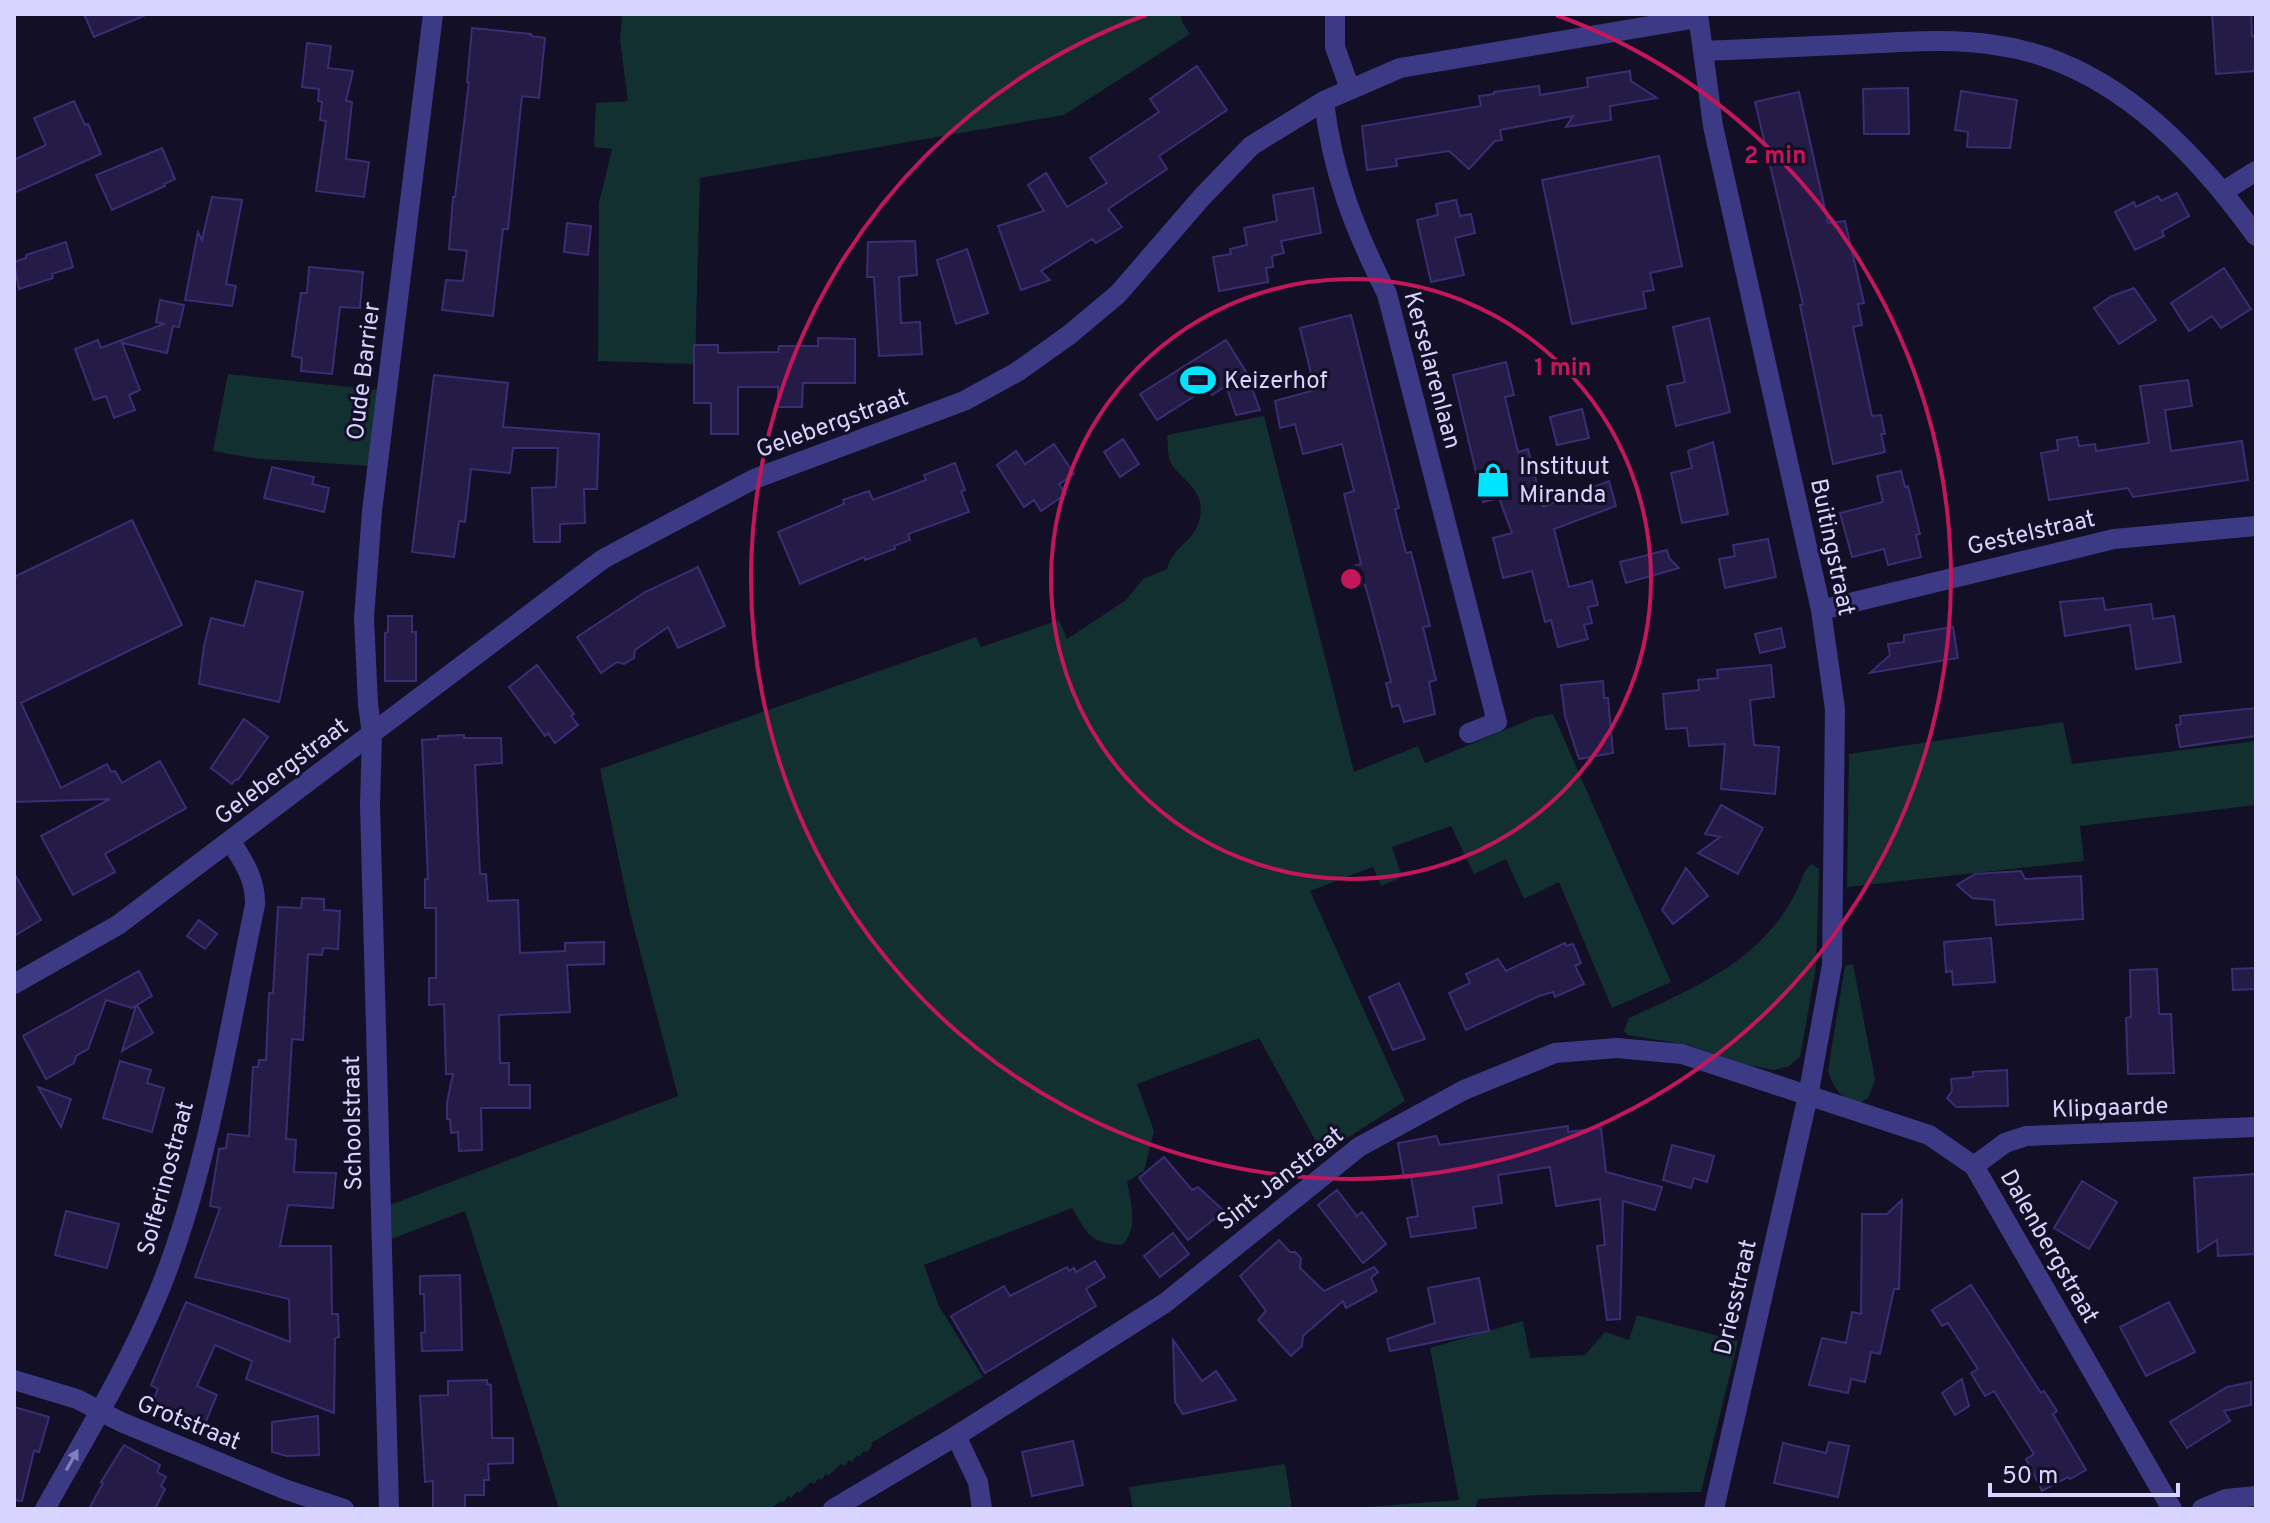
<svg xmlns="http://www.w3.org/2000/svg" width="2270" height="1523" font-family="Overpass,sans-serif">
  <style>
    .green { fill: #12302f }
    .building { fill: #241b47; stroke: #3b2d73; stroke-width: 2 }
    .lines { fill: none; stroke-linecap: round; stroke-linejoin: round }
    .minor { stroke: #3d3a85; stroke-width: 20 }
    .oneway { fill: #837fbc }
    .ring { fill: none; stroke: #c2185b; stroke-width: 4 }
    .labels { text-anchor: middle; stroke-width: 6; stroke-linejoin: round; paint-order: stroke }
    .street-label { font-size: 24px; fill: #d9d4ff; stroke: #130f26 }
    .poi-label { font-size: 24px; fill: #d9d4ff; stroke: #130f26; text-anchor: start }
    .centre { fill: #c2185b; stroke: #130f26; stroke-width: 4 }
    .ring-label { font-size: 24px; text-anchor: middle; font-weight: bold; fill: #c2185b; stroke: #130f26; stroke-width: 6; stroke-linejoin: round; paint-order: stroke }
  </style>
  <rect width="100%" height="100%" fill="#130f26"/>
  <!-- green -->
  <path class="green" d="M622,14H1181L1182,22L1190,34L1064,115L700,178L695,364L598,361L599,203L612,149L594,147L596,103L628,101L620,40Z
    M228,374L378,390L369,466L252,458L213,451Z
    M1264,416L1354,772L1418,746L1425,763L1536,717L1553,714L1671,982L1612,1008L1559,882L1524,899L1506,859L1474,874L1451,826L1392,847L1402,877L1381,886L1373,867L1310,891L1405,1101L1344,1140L1324,1156L1259,1038L1137,1084L1154,1131L1144,1171L1127,1182C1131,1203 1139,1228 1122,1245C1089,1243 1088,1234 1072,1208L924,1265L939,1306L983,1377L871,1443L872,1446L867,1452L864,1451L859,1457L857,1455L852,1462L849,1460L845,1466L841,1464L829,1475L826,1474L821,1480L819,1478L814,1484L811,1482L799,1493L797,1491L791,1498L788,1496L784,1502L781,1501L770,1509H559L465,1211L391,1239L390,1205L678,1096L630,913L600,769L976,637L981,647L1059,620L1067,639L1126,600L1143,579L1167,569C1172,548 1192,542 1198,524C1209,493 1186,484 1172,465C1167,458 1168,444 1167,435Z
    M2063,722L2072,764L2256,741V805L2080,826L2084,861L1847,887L1849,754Z
    M1812,864L1819,869L1816,967L1800,1057L1789,1066L1774,1070L1744,1064L1689,1045L1628,1035L1624,1031L1629,1018C1681,994 1736,972 1774,926C1783,916 1791,902 1797,890C1802,880 1803,870 1812,864Z
    M1853,964L1875,1079L1869,1097L1859,1104C1841,1098 1833,1089 1828,1070L1845,966Z
    M1637,1315L1738,1341L1701,1492L1538,1495L1478,1499L1475,1509H1340L1459,1500L1430,1348L1523,1321L1530,1358L1585,1355L1605,1332L1629,1340Z
    M1285,1464L1292,1509H1133L1129,1487Z"/>
  <!-- building -->
  <path class="building" d="M84,14H148L94,37Z
    M2212,14H2251L2252,36H2256V71L2216,74Z
    M472,28L531,34V36L545,38L539,98L522,96L508,229H503L493,316L442,310L446,280L463,281L467,251L449,249L453,197H455L469,82H467Z
    M307,43L331,46L328,68L353,71L346,101L352,102L346,159L369,162L364,197L316,191L326,121L320,120L322,102L318,101L319,89L302,87Z
    M1197,66L1227,110L1159,156L1167,169L1108,209L1122,227L1096,243L1092,239L1041,271L1050,280L1021,290L998,226L1044,211L1028,185L1046,173L1067,207L1107,183L1090,158L1159,112L1150,99Z
    M1630,71L1631,81L1657,98L1610,106L1611,120L1566,127L1573,116L1500,130L1502,140L1495,141L1469,169L1449,151L1396,159L1397,166L1367,170L1362,126L1481,106L1479,96L1494,94V92L1539,86L1540,95L1588,87L1587,78Z
    M1908,88L1909,134H1864L1863,89Z
    M1961,91L2017,100L2010,148L1967,147L1968,132L1955,130Z
    M1799,92L1828,223L1845,221L1864,303L1858,304L1862,325L1853,327L1872,416L1881,415L1885,434H1881L1885,452L1833,464L1800,305L1803,304L1755,102Z
    M74,101L85,125L88,124L101,154L14,193V160L46,145L34,118Z
    M162,148L175,179L164,184L165,186L112,210L96,175Z
    M1659,156L1682,266L1650,273L1654,290L1643,292L1646,308L1572,324L1542,180Z
    M1313,188L1321,233L1281,241L1284,253L1272,256L1273,267L1266,268L1268,282L1219,291L1213,257L1231,254L1230,249L1247,245L1244,228L1277,221L1273,195Z
    M2177,193L2189,216L2162,231L2164,236L2135,250L2115,212L2134,202L2136,207L2158,196L2161,201Z
    M212,197L242,200L226,284L236,286L232,306L185,300L198,232L202,240Z
    M1456,200L1460,216L1471,214L1475,233L1455,238L1464,275L1431,282L1417,220L1438,215L1436,204Z
    M567,223L591,226L588,255L564,252Z
    M915,241L917,275L899,277L901,323L920,322L922,354L879,356L874,277H867L868,242Z
    M66,242L73,267L52,274L53,278L19,289L14,262L26,258V255Z
    M967,249L988,313L956,324L937,260Z
    M309,267L363,272L360,308L340,307L332,374L301,371L302,358L292,356L301,293H307Z
    M2224,268L2251,309L2221,328L2212,316L2189,331L2171,303Z
    M2134,288L2156,320L2119,344L2094,308L2112,296Z
    M160,300L184,305L179,327L173,326L167,353L122,343L140,390L129,395L135,410L114,418L106,396L94,400L75,349L98,340L101,348L164,324L156,322Z
    M1351,315L1399,508L1395,509L1406,553L1411,552L1430,626L1423,627L1436,680L1429,682L1435,714L1404,722L1399,705L1392,707L1386,683L1391,682L1370,602L1365,585L1358,586L1353,566L1361,564L1344,494L1354,491L1342,444L1303,454L1295,424L1280,428L1275,401L1315,390L1300,328Z
    M1709,318L1730,412L1676,426L1667,386L1685,382L1673,327Z
    M818,338L855,339V383H803L802,407H778V387H738V434H711V403H694V345H718V353L778,352L779,346H818Z
    M1226,340L1245,370L1260,410L1236,415L1226,386L1212,395L1207,388L1157,420L1140,394Z
    M1506,362L1514,395L1505,397L1518,452L1528,449L1543,507L1609,481L1616,506L1554,529L1569,587L1592,581L1598,605L1588,607L1592,623L1584,625L1588,639L1558,647L1551,620L1545,622L1532,571L1503,578L1493,538L1512,533L1499,498L1483,502L1453,375Z
    M434,375L508,383L503,427L599,434L597,489H584L585,523L560,524V542H534L532,488L556,487L558,448H513L510,473L471,469L465,522L459,521L454,557L412,552Z
    M2188,380L2192,406L2165,410L2171,451L2242,441L2248,480L2133,497L2128,488L2049,500L2041,453L2058,450L2057,440L2077,437L2079,446L2095,444L2096,451L2149,443L2140,386Z
    M1582,409L1589,438L1557,445L1550,417Z
    M1123,439L1139,464L1120,477L1104,452Z
    M1713,442L1728,514L1682,523L1671,473L1692,468L1688,451Z
    M1054,444L1074,474L1059,484L1066,494L1041,511L1034,500L1024,507L997,465L1016,451L1025,464Z
    M955,463L965,490L961,491L969,512L908,534L910,540L894,546L895,549L865,560L864,557L800,584L778,532L844,504L843,500L869,491L873,500L926,480L924,475Z
    M272,467L314,477L312,484L329,488L324,512L264,498Z
    M1901,471L1905,487L1908,486L1920,534L1916,535L1921,557L1888,565L1884,549L1852,557L1840,513L1883,502L1877,476Z
    M132,520L182,625L21,703L61,788L107,764L111,772L115,771L122,783L160,761L186,808L105,854L115,872L73,895L41,836L110,799L14,802V577Z
    M1768,539L1776,577L1725,588L1719,559L1735,556L1733,545Z
    M1667,550L1669,558L1679,568L1626,583L1620,562Z
    M698,567L725,626L678,648L668,627L635,650L634,658L624,664L617,662L601,673L577,637L645,592Z
    M256,581L303,592L279,702L199,684L204,646L211,618L244,626Z
    M2103,598L2105,610L2151,604L2153,619L2174,616L2181,662L2136,669L2130,625L2065,636L2060,602Z
    M388,616H412V632H416V681H385V633L388,632Z
    M1953,627L1958,658L1870,673L1890,655L1888,644L1904,642V635Z
    M1781,628L1785,647L1760,653L1755,634Z
    M537,665L574,714L571,716L578,725L555,743L548,733L545,736L509,687Z
    M1771,665L1774,697L1750,700L1754,745L1779,747L1775,794L1721,789L1725,744L1689,746L1687,728L1666,729L1663,694L1699,690L1698,680L1718,678L1717,670Z
    M1603,681L1604,698H1608L1613,753L1579,759L1565,716L1561,685Z
    M2256,708V736L2180,747L2176,725L2181,724L2180,716Z
    M244,719L268,737L238,780L236,779L232,784L211,768Z
    M464,735V738H501L502,763L475,765L480,874H486L488,901L518,900L520,953L565,951V943L604,942V964L567,965L570,1012L499,1015L500,1063H509V1085H530V1108H481L482,1150L459,1151L458,1132L451,1133L450,1119H447V1102L453,1074H446L444,1004L429,1005V978H436V908H425V879H428L422,740L438,739V736Z
    M1721,805L1763,828L1738,874L1698,853L1720,837L1705,834Z
    M1686,868L1708,896L1673,924L1662,910Z
    M2021,871L2025,879L2081,876L2083,919L1996,925L1994,900L1972,898L1957,885L1975,874Z
    M14,873L41,920L14,936Z
    M302,898L324,899V910L340,911L338,949L323,948L322,955L308,954L303,1040L292,1039L286,1139L296,1140L294,1172L336,1173L333,1208L288,1205L280,1246H331L332,1314H338L339,1337L335,1338L334,1413L246,1379L252,1361L215,1345L197,1386L217,1395L204,1426L152,1403L158,1389L151,1385L186,1302L290,1342L289,1299L195,1277L220,1208L210,1206L219,1149L226,1148L228,1134L249,1136L253,1067H258L259,1060H266L269,993H273L278,907L301,908Z
    M199,920L217,934L205,949L187,936Z
    M1991,938L1995,982L1953,985L1952,971L1946,972L1944,942Z
    M1565,943L1566,946L1573,944L1581,963L1575,966L1584,984L1555,997L1553,992L1539,996L1466,1030L1449,993L1470,983L1466,974L1498,959L1506,971Z
    M2256,968V989L2233,990L2232,969Z
    M2157,969L2159,1014H2171L2174,1073L2128,1074L2126,1018L2131,1017L2130,970Z
    M139,971L152,996L137,1005L153,1033L122,1051L136,1006L132,1008L106,1000L88,1049L76,1056L74,1063L46,1079L23,1036Z
    M1399,983L1425,1039L1393,1050L1369,997Z
    M120,1061L151,1070L147,1083L164,1088L152,1132L103,1118Z
    M2007,1070L2008,1106L1956,1107L1947,1098L1952,1091L1951,1079L1973,1077V1072Z
    M38,1087L71,1099L61,1127Z
    M1568,1126V1132L1601,1128L1606,1172L1662,1187L1655,1210L1623,1201L1620,1319L1607,1320L1597,1246L1605,1245L1600,1199L1556,1206L1550,1167L1498,1175L1502,1203L1473,1207L1476,1228L1411,1237L1407,1218L1418,1216L1411,1177L1404,1178L1398,1143L1436,1136L1440,1145Z
    M1672,1145L1714,1156L1707,1182L1694,1178L1691,1188L1663,1180Z
    M1164,1157L1192,1190L1198,1187L1224,1211L1188,1240L1139,1178Z
    M2256,1174V1254L2218,1256L2217,1240L2198,1252L2194,1178Z
    M2082,1181L2117,1202L2089,1249L2054,1228Z
    M1337,1190L1357,1216L1362,1212L1386,1244L1363,1263L1318,1205Z
    M1902,1200L1899,1289H1894L1880,1354L1871,1352L1865,1382L1851,1379L1848,1393L1809,1385L1822,1338L1846,1343L1852,1312L1861,1314L1862,1214H1887Z
    M66,1211L119,1224L107,1268L55,1255Z
    M1173,1233L1189,1254L1160,1277L1144,1256Z
    M1279,1240L1290,1252H1295L1301,1258L1300,1268L1324,1291L1374,1267L1378,1272L1371,1278L1377,1291L1346,1308L1343,1301L1303,1336L1302,1346L1291,1356L1258,1320L1266,1311L1240,1276Z
    M1095,1261L1105,1277L1086,1289L1096,1306L985,1373L951,1316L1004,1286L1010,1296L1067,1267L1069,1271L1074,1268L1076,1272Z
    M460,1275L462,1350L422,1351L421,1333L425,1332L424,1294H420V1276Z
    M1479,1278L1489,1331L1390,1351L1387,1339L1435,1323L1428,1288Z
    M1971,1285L2041,1393L2044,1391L2057,1411L2053,1414L2086,1470L2070,1479L2068,1477L2042,1491L2026,1459L2034,1454L1994,1391L1985,1396L1971,1373L1978,1369L1948,1323L1942,1326L1932,1310Z
    M2169,1302L2195,1352L2146,1376L2120,1327Z
    M1173,1340L1202,1381L1216,1371L1236,1400L1183,1414L1175,1402Z
    M1962,1379L1969,1406L1955,1415L1942,1393Z
    M487,1380V1384L491,1385L492,1438H513V1463L488,1464L489,1480H484V1495H465V1509H433V1481L425,1482L420,1396L448,1395V1381Z
    M2251,1382V1405L2224,1411L2230,1421L2187,1448L2170,1422L2227,1387Z
    M14,1407L49,1417L39,1452L34,1451L22,1501L14,1500Z
    M318,1416L319,1455L287,1456L272,1452V1422Z
    M1073,1441L1083,1485L1032,1496L1022,1452Z
    M1829,1442L1849,1446L1838,1497L1774,1483L1783,1443L1826,1453Z
    M124,1445L160,1465L157,1472L166,1477L161,1486L165,1489L155,1509H89L103,1483L101,1482Z"/>
  <g class="lines">
    <!-- minor -->
    <path class="minor" d="M1335,14V47L1350,89
      M1698,14L1713,126L1821,610L1835,709L1832,965L1808,1096L1714,1509
      M1704,51C1757,49 1809,46 1862,44C1906,42 1951,38 1995,45C2108,60 2193,148 2256,236
      M1324,101C1332,173 1355,230 1387,294L1497,722L1469,733
      M2224,191L2256,171
      M1821,610L2114,539L2256,526
      M14,984L118,925L603,559L754,479L964,401L1017,372L1069,335L1118,294L1202,197L1251,146L1324,101L1400,68L1698,18
      M1974,1166L2005,1143L2026,1136L2256,1127
      M14,1380L77,1399L121,1422L284,1489L344,1509
      M956,1436L978,1482L982,1509
      M45,1509C90,1428 140,1348 171,1260C212,1145 230,1023 255,905C256,880 244,862 231,842
      M389,1509L370,805L372,735L368,704L364,618L372,511L433,14
      M833,1509L956,1436L1165,1303L1359,1147L1464,1090L1555,1053L1617,1048L1682,1054L1929,1135L1974,1166L2172,1509
      M2202,1509L2226,1499L2256,1496"/>
  </g>
  <!-- one-way arrows -->
  <defs><path id="oneway-solid" d="M-6-.8H1V-3.2L6.5 0L1 3.2V.8H-6Z" transform="scale(2)"/></defs>
  <use class="oneway" href="#oneway-solid" transform="translate(72 1460) rotate(-61)"/>
  <!-- distance rings -->
  <g class="ring">
    <circle cx="1351" cy="579" r="300"/>
    <path d="M1556 15A600 600 0 1 1 1146 15"/>
  </g>
  <!-- icons -->
  <defs>
    <g id="stadium-bare" transform="scale(2.76)"><path d="M0-5a6.5 5 0 1 0 0 10a6.5 5 0 1 0 0-10ZM-3.5-1.8h7v3.6h-7Z" fill="#00e5ff" stroke="#130f26" stroke-width="2.5" paint-order="stroke"/></g>
    <g id="shop-bare" transform="scale(2.76)"><path d="M-5-2.5h2.3a2.7 3.5 0 0 1 5.4 0H5L5.5 6h-11ZM-1.5-2.5h3a1.5 2.3 0 0 0-3 0Z" fill="#00e5ff" stroke="#130f26" stroke-width="2.5" paint-order="stroke"/></g>
  </defs>
  <g fill-rule="evenodd">
    <use href="#stadium-bare" x="1198" y="380"/>
    <use href="#shop-bare" x="1493" y="480"/>
  </g>
  <g class="labels">
    <!-- street labels -->
    <g class="street-label">
      <text transform="translate(1433 370) rotate(75)" y="8">Kerselarenlaan</text>
      <text transform="translate(363 371) rotate(-83)" y="8">Oude Barrier</text>
      <text transform="translate(832 423) rotate(-20)" y="8">Gelebergstraat</text>
      <text transform="translate(2031 532) rotate(-13)" y="8">Gestelstraat</text>
      <text transform="translate(1833 547) rotate(78)" y="8">Buitingstraat</text>
      <text transform="translate(281 771) rotate(-37)" y="8">Gelebergstraat</text>
      <text transform="translate(2110 1107) rotate(-2)" y="8">Klipgaarde</text>
      <text transform="translate(352 1123) rotate(-91)" y="8">Schoolstraat</text>
      <text transform="translate(165 1178) rotate(-75)" y="8">Solferinostraat</text>
      <text transform="translate(1280 1178) rotate(-38)" y="8">Sint-Janstraat</text>
      <text transform="translate(2050 1246) rotate(60)" y="8">Dalenbergstraat</text>
      <text transform="translate(1735 1297) rotate(-77)" y="8">Driesstraat</text>
      <text transform="translate(189 1422) rotate(22)" y="8">Grotstraat</text>
    </g>
    <!-- poi labels -->
    <g class="poi-label">
      <text x="1224" y="388">Keizerhof</text>
      <text x="1519" y="474">Instituut<tspan x="1519" dy="28">Miranda</tspan></text>
    </g>
  </g>
  <circle cx="1351" cy="579" r="12" class="centre"/>
  <g class="ring-label">
    <text x="1775" y="163">2 min</text>
    <text x="1563" y="375">1 min</text>
  </g>
  <!-- border -->
  <rect width="2270" height="1523" fill="none" stroke="#d9d4ff" stroke-width="32"/>
  <!-- scale -->
  <path d="M1990 1483v12h188v-12" fill="none" stroke="#d9d4ff" stroke-width="4"/>
  <text x="2002" y="1483" font-size="24" fill="#d9d4ff" stroke="#130f26" stroke-width="6" paint-order="stroke">50 m</text>
</svg>
